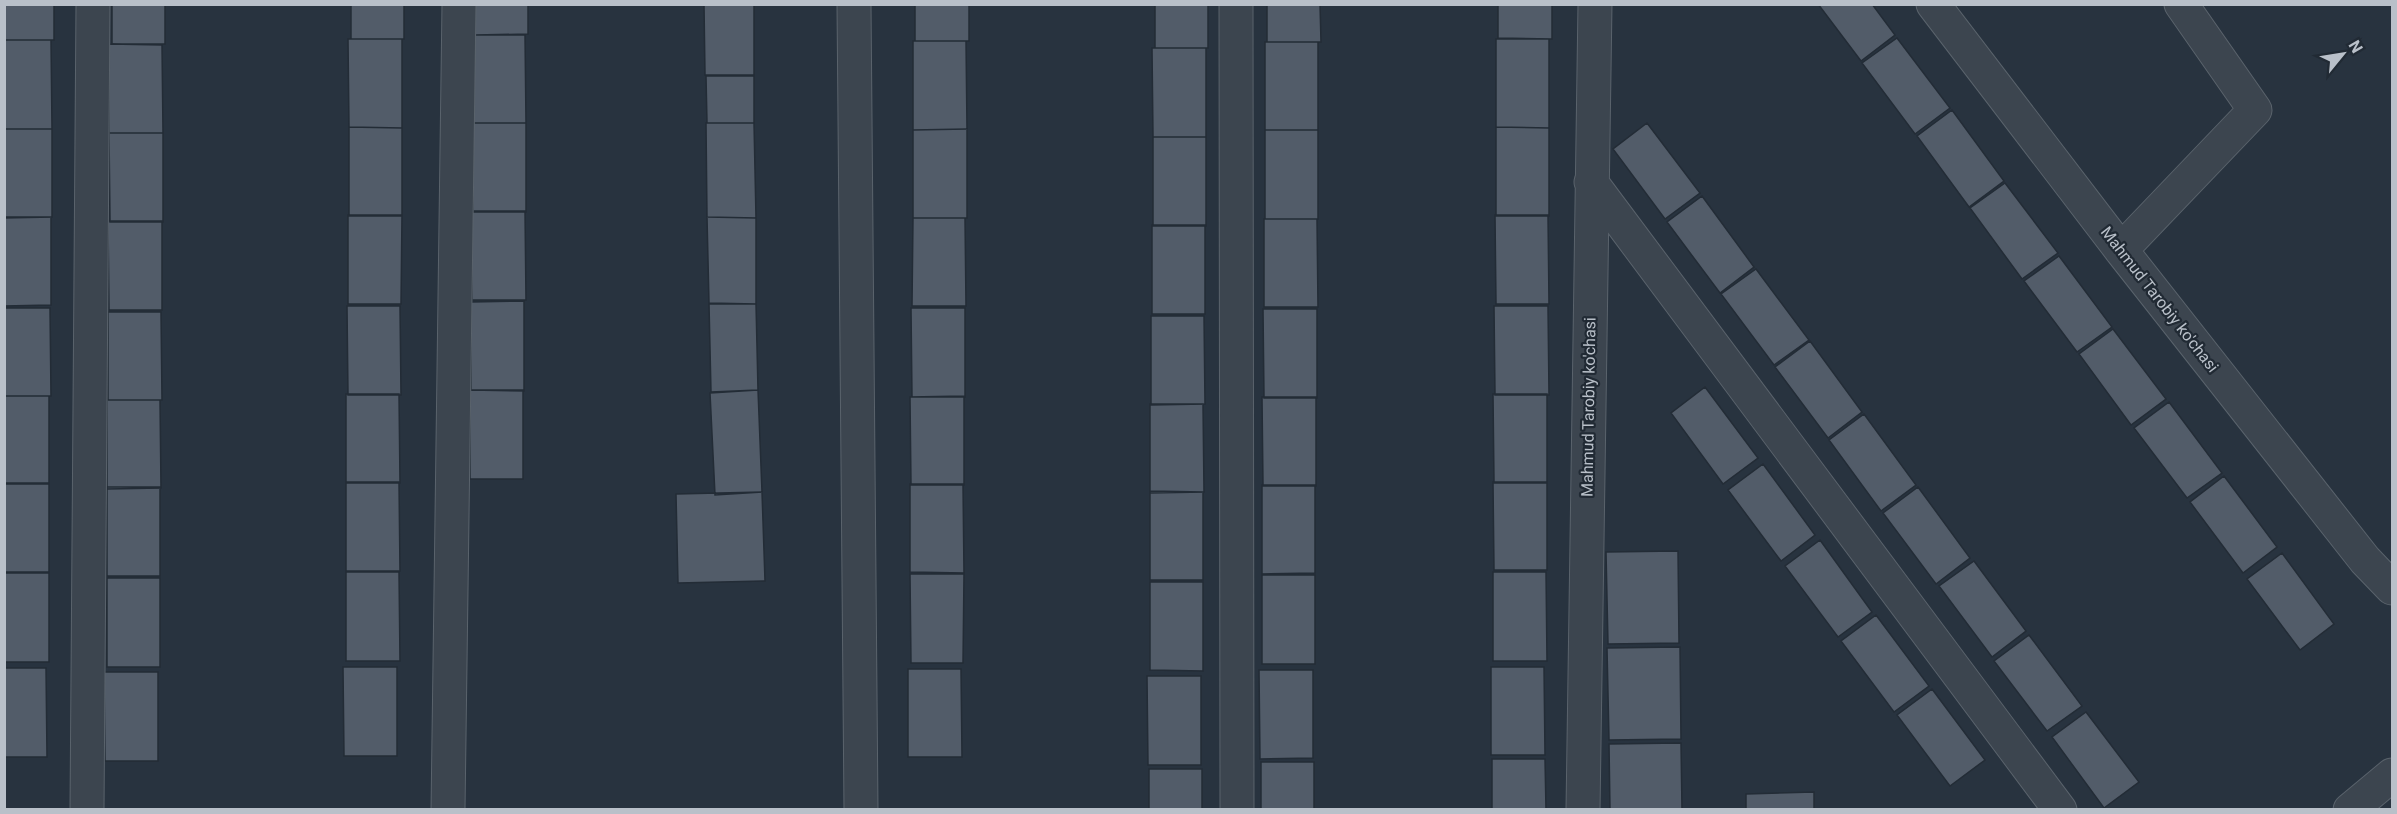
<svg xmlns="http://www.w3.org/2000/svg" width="2397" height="814" font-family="Roboto,sans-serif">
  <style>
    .building { fill: #525c69; stroke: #232c36; stroke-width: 1.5 }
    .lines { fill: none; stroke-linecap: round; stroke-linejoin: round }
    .minor-casing { stroke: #5a636c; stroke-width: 35 }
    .minor { stroke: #3c454f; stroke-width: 33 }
    .labels { text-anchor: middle; stroke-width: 4.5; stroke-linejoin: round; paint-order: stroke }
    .street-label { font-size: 16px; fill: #b9c0c9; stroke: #212a34 }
  </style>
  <rect width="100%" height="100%" fill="#28333f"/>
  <!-- building -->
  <path class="building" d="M4,4H54V40H4Z
    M112,4H165V44H112Z
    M351,4H404V39H351Z
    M475,4H528V34L475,35Z
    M704,4H754V75H705Z
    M915,4H969V41H915Z
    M1155,4H1208V48H1155Z
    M1267,4H1320L1321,42H1267Z
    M1498,4H1552V39L1498,38Z
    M1818,4H1872L1895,35L1861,61Z
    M472,35H525L526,123H472Z
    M1897,38L1950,108L1915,134L1862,63Z
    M348,39H402V128L349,127Z
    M1496,39H1549V128L1496,127Z
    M4,40H51L52,129H4Z
    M913,41H966L967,129L913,130Z
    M1265,42H1318V130H1265Z
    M109,44L162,45L163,133H109Z
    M1152,48H1206V137H1153Z
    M706,76H754V123H707Z
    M1952,110L2004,181L1969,207L1917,136Z
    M472,123H526V212H473Z
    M706,123H754L756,218L707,217Z
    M1647,123L1700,193L1665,219L1613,149Z
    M349,127L402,128V216H349Z
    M1496,127L1549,128V216H1496Z
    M4,129H52V217L4,218Z
    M967,129V218H913V130Z
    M1265,130H1318V219H1265Z
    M109,133H163V222H110Z
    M1153,137H1206V226H1153Z
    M2005,183L2058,253L2022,279L1970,208Z
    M1702,196L1754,267L1720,293L1667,222Z
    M471,211H525L526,300H472Z
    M348,215H402L401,304H348Z
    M1495,215H1548L1549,304H1496Z
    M4,217H51V305L4,306Z
    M707,217L756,218V304L709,303Z
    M913,218H965L966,306H912Z
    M1264,219H1317L1318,307H1264Z
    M108,221H162V310H109Z
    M1152,225H1205V314H1152Z
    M2059,256L2112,327L2077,352L2024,281Z
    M1756,269L1809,340L1774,365L1721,294Z
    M524,301V391L471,390V302Z
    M709,304H756L758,390L711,392Z
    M347,306H400L401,395H348Z
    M1494,306H1548L1549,395H1495Z
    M4,308H50L51,396H4Z
    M911,308H965V397H912Z
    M1263,309H1317V398H1264Z
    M108,312H161L162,400H108Z
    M1151,316H1204L1205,404L1151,405Z
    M2113,329L2166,399L2131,425L2079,354Z
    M1810,341L1862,412L1828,438L1775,367Z
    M1705,387L1758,458L1723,484L1671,413Z
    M470,390H523V479H470Z
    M758,390L762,492L715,495L710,393Z
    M346,394H399L400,483H346Z
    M1493,394H1547V483H1494Z
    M4,396H49V484H4Z
    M964,396V485H911L910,397Z
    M1262,397H1316V486H1263Z
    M107,400H160L161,488L107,489Z
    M2169,402L2222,473L2187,498L2134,428Z
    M1150,404H1203L1204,492L1150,493Z
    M1864,414L1916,485L1881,511L1829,440Z
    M1763,464L1815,535L1781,561L1728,490Z
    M2224,476L2277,547L2243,573L2190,502Z
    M346,482H399L400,571H346Z
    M1493,482H1547V570H1494Z
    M4,483H49V572H4Z
    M910,484H963L964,573L910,572Z
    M1262,485H1315V573L1262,574Z
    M107,487H160V576H107Z
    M1918,487L1970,558L1936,584L1883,513Z
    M1150,491L1203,492V580H1150Z
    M762,492L765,581L678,583L676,494Z
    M1820,540L1872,612L1838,637L1785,566Z
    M1678,551L1679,643L1608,644L1606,552Z
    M2282,553L2334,624L2300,650L2247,579Z
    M1974,561L2026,631L1992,657L1939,586Z
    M346,572H399L400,661H346Z
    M1493,572H1546L1547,661H1493Z
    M4,573H49V662H4Z
    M910,574H964L963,663H911Z
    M1262,575H1315V664H1262Z
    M107,578H160V667H107Z
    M1150,582H1203V671L1150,670Z
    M1876,615L1929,686L1894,712L1841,641Z
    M2029,635L2082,706L2047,731L1994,661Z
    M1680,647L1681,739L1609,740L1607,648Z
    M343,667H397V756H344Z
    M1491,667H1544L1545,755H1491Z
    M4,668H46L47,757H4Z
    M908,669H961L962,757H908Z
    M1259,670H1313V758L1260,759Z
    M104,672H158V761H105Z
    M1147,676H1201V765H1148Z
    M1932,689L1985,760L1950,786L1897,715Z
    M2086,712L2139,782L2104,808L2052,737Z
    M1681,743L1682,810H1610L1609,744Z
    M1492,759H1545L1546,810H1492Z
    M1261,762H1314V810H1261Z
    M1149,769H1202V810H1149Z
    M1814,792V810H1746V794Z"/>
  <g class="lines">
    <!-- minor casing -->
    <g class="minor-casing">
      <path id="minor" d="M854,4L861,810
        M1236,4L1237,810
        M1933,4L2121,250L2365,560L2392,588
        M1591,182L2060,810
        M2121,250L2255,110L2181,4
        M87,810L93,4
        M448,810L459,4
        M1583,810L1595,4
        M2350,810L2392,775"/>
    </g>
    <!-- minor -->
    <use href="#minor" class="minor"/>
  </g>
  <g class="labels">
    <!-- street labels -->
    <g class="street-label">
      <text transform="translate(2160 299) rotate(52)" y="6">Mahmud Tarobiy ko'chasi</text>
      <text transform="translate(1588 407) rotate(-89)" y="6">Mahmud Tarobiy ko'chasi</text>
    </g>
  </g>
  <!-- border -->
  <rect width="2397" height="814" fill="none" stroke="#b9c0c9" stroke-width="12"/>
  <!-- north arrow -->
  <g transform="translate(2343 54) rotate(60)" stroke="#212a34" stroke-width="4.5" paint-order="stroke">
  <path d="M0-4.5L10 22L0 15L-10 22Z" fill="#b9c0c9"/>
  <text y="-9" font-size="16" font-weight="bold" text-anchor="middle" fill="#b9c0c9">N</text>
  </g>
</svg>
